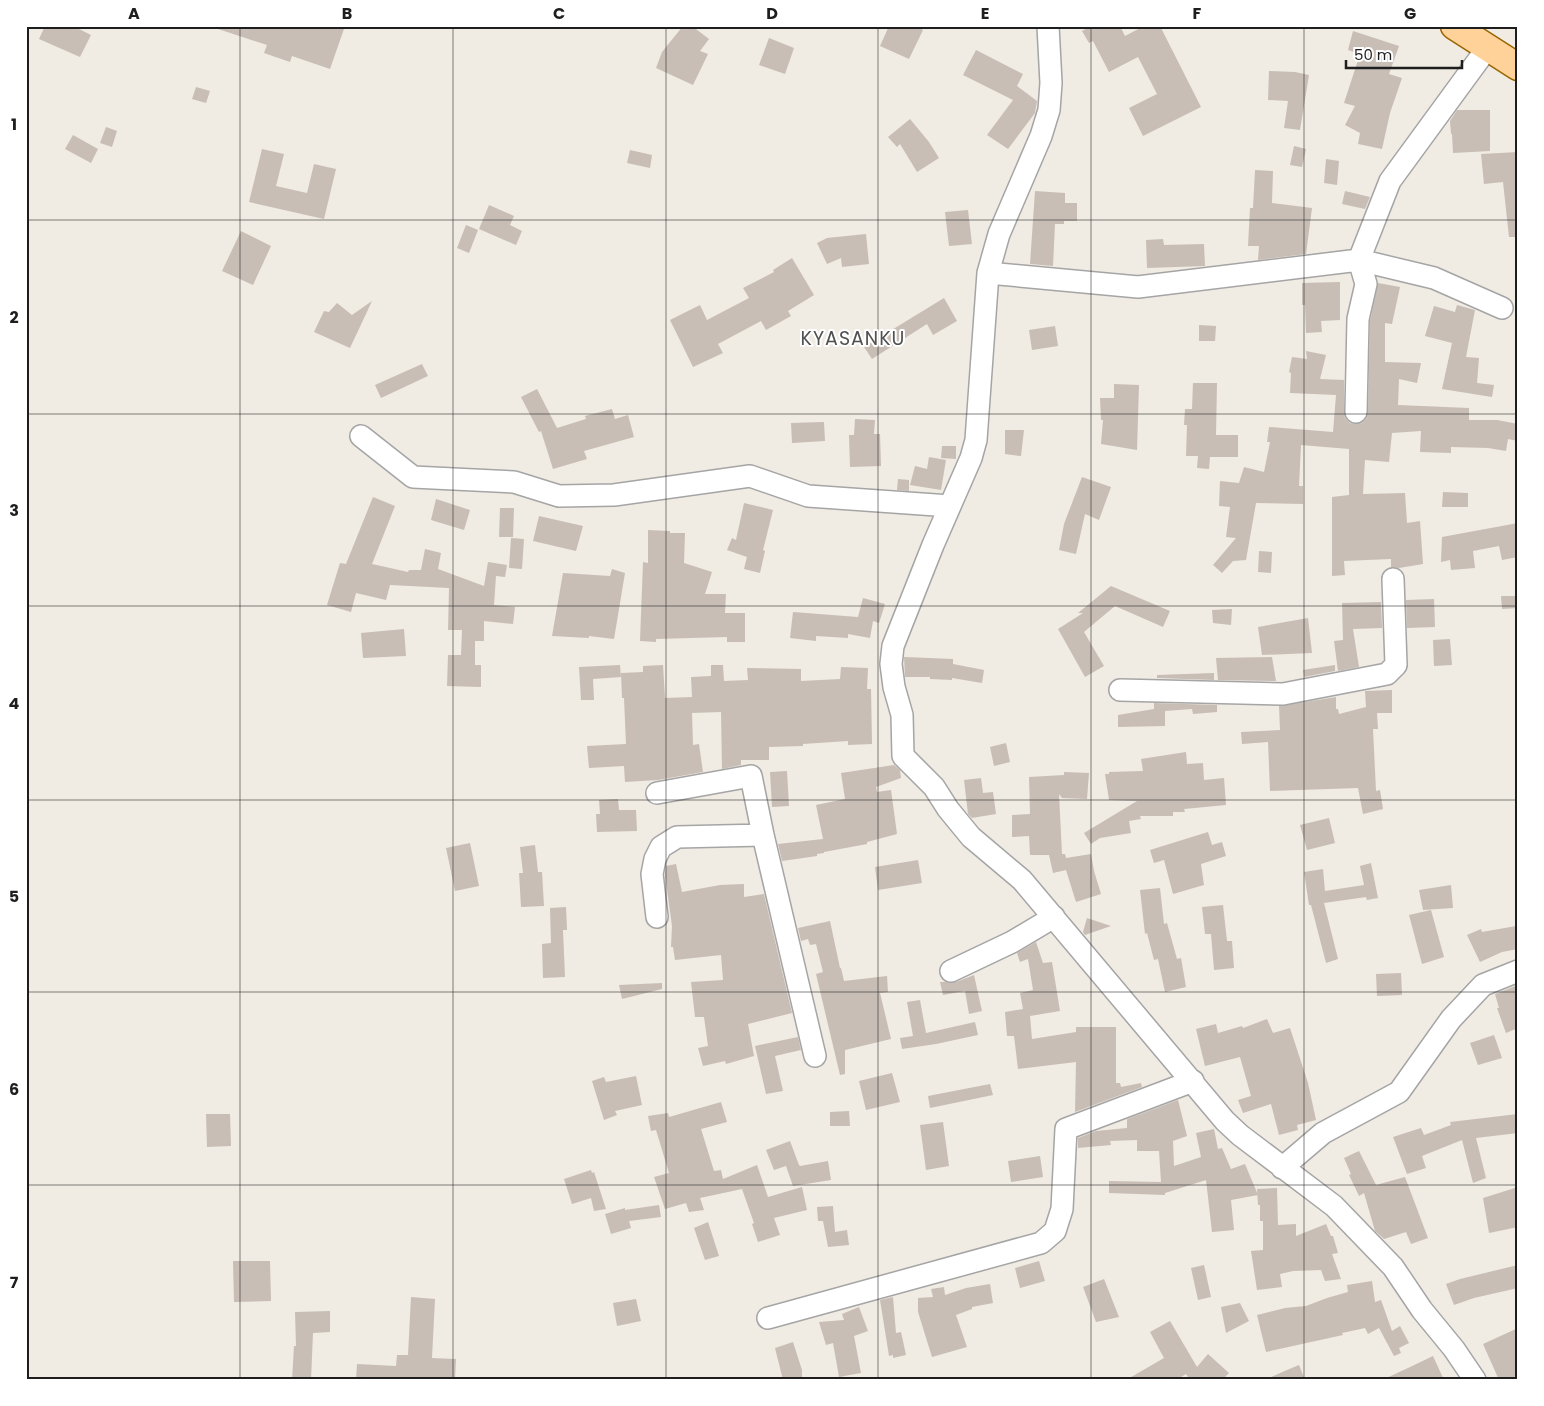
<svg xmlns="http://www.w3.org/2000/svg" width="1544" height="1406" font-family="Poppins,sans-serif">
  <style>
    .building { fill: #c8beb6 }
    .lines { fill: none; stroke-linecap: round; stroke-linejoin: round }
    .minor-casing { stroke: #a5a5a5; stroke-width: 24 }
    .major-casing { stroke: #986500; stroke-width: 29 }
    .minor { stroke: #fff; stroke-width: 21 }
    .major { stroke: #ffd299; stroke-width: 26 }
    .grid { fill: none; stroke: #1e1e1e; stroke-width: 1; stroke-opacity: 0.55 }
    .labels { text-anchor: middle; stroke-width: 4; stroke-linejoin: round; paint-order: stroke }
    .quarter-label { font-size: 19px; letter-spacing: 1px; fill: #515151; stroke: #fff }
    .neatline { fill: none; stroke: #1e1e1e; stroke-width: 2 }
    .grid-label { font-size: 16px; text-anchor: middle; font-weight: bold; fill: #1e1e1e }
  </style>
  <rect width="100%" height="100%" fill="#f0ebe3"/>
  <!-- building -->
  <path class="building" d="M45,26H73L91,35L80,57L39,39Z
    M218,26H345L330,69L292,56L290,62L264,53L267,45L218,29Z
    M683,26H692L709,39L700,51L708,54L693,85L656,68L662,52Z
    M889,26H916L923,30L909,59L880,46Z
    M1091,26H1120L1125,36L1144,26H1160L1201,107L1143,136L1129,108L1157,94L1138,57L1109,72L1093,41L1089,43L1082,31Z
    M1353,31L1399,46L1389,74L1402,78L1390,113L1382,149L1358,144L1360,133L1345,125L1355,106L1344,103L1360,54L1348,50Z
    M769,38L794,48L785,74L759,65Z
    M976,50L1023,74L1017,86L1037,101L1035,113L1008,149L987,135L1013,100L963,75Z
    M1269,71L1295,72L1309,75L1300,130L1284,128L1288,101L1268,100Z
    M196,87L210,91L206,103L192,99Z
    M1457,110H1490V151L1453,153L1452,134H1451L1450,121Z
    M910,119L929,142L939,158L917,172L900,144L897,147L888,137Z
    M106,127L117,131L112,147L100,143Z
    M73,135L98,149L91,163L65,149Z
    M1294,146L1306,149L1302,167L1290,165Z
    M262,149L284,154L276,186L307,193L314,164L336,169L324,219L249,202Z
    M630,150L652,155L650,168L627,163Z
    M1518,152V237H1509L1503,182L1484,184L1481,154Z
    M1326,159L1339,161L1337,185L1324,183Z
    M1255,170L1273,171L1272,203L1312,208L1306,254L1258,260L1259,246H1248L1250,208H1253Z
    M1035,191L1065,193V203H1077V221H1064V224H1055L1053,266L1030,264Z
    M1345,191L1370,197L1365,209L1342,204Z
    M489,205L514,216L510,225L522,231L516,245L479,229Z
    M968,210L972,244L949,246L945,212Z
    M466,225L478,230L469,253L457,248Z
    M241,231L271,246L253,285L222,271Z
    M866,234L869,264L842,267L841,258L827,264L817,243L827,238Z
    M1163,239L1164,245L1204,244L1205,266L1147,268L1146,240Z
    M792,258L814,295L788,311L791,316L766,330L761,321L718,344L723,353L693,367L670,320L700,305L707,320L749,298L743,288L774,272L773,270Z
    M1340,282V320L1321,321L1322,332L1306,333L1305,305H1302V283Z
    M1378,283L1400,287L1392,324L1385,323V362L1421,363L1417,383L1399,379L1398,405L1469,408V420H1497L1518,424V441L1508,439L1506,451L1488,448L1451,447V453L1420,452L1421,431L1392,433L1389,462L1365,460L1363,494L1405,493L1407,523L1420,521L1423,564L1399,568L1391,567V559L1344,561L1345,575L1332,576V497L1349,495V449L1301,445L1299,486H1303V504L1256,503L1246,560L1233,561L1222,573L1213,565L1236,538L1226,537L1230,507L1219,506L1220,481L1239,483L1244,467L1264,472L1270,442H1267L1269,427L1333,432L1336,395L1290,393L1291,373L1289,372L1292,357L1307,359L1306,351L1326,355L1320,379L1344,380V412L1345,418L1350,423L1356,424L1362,423L1367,418L1368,412L1370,321Z
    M944,298L957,321L933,335L927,324L872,359L864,347Z
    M372,301L350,348L314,332L324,311L329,312L337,303L352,315Z
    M1457,305L1475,310L1466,357L1479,358L1477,383L1494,385L1492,397L1442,389L1452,343L1425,336L1434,306L1455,312Z
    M1199,325L1216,326L1215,341H1199Z
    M1055,326L1058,346L1032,350L1029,330Z
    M422,364L428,376L381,398L375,385Z
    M1193,383H1217L1216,435H1238V457H1210L1209,469L1197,468L1198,456H1186L1187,425H1184L1185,409H1192Z
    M1114,384L1139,385L1137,450L1101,444L1103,420H1101L1100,398H1114Z
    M537,389L557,428L586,419L585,416L612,409L615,419L628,415L634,437L584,451L587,459L553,469L541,431L539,432L521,397Z
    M855,419L875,420L874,434H880L881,466L850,467L849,435H854Z
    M824,422L825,441L792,443L791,423Z
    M1005,430H1024L1021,456L1005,454Z
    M942,446H956V459L941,458Z
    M929,457L946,460L941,490L910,485L915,466L927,469Z
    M1082,477L1111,487L1099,520L1085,514L1076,554L1059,550L1064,524Z
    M898,479L909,480V491L897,490Z
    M1443,492L1468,493V507H1442Z
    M373,497L395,506L372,564L408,572L409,570H421L425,549L441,553L438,569L484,586L488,562L507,565L505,577L496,576L494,605L515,607L513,624L484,621V641H475V665H481V687L447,686L448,655H461L462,630H448L449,588L390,585L386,600L356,593L351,612L327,605L340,563L346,564Z
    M436,499L470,510L464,530L431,520Z
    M744,503L773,510L763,550L765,551L760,573L744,569L747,557L727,550L732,538L736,540Z
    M500,508H514L513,537H499Z
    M539,516L583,526L576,551L533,541Z
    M1518,523V557L1502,560L1499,546L1473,551L1475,568L1451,570L1450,560L1441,562L1442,537Z
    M648,530L670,531V533H685L684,563L712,572L705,594H726L725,613H745V642H727V637L656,639V642L640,641L643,562L648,563Z
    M511,538L524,539L522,569L509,568Z
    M1259,551L1272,552L1271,573L1258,572Z
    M612,569L625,573L614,639L589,636V638L552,636L563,573L610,576Z
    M1111,586L1170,611L1163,627L1115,606L1084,632L1104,666L1085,677L1058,629L1083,613H1078Z
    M1501,596H1518V608L1502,609Z
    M863,598L885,604L879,623L873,621L870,638L848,634V638L816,636V641L790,638L793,612L858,617Z
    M1434,599L1435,627L1407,628L1406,600Z
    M1381,602L1382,628L1353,629L1359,667L1338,671L1334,641L1343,640L1342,603Z
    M1232,609L1231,625L1213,623L1212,610Z
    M1308,618L1312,653L1262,655L1258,627Z
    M404,629L406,656L363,658L361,633Z
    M1450,639L1452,665L1434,666L1433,640Z
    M904,657L953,659V664L984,670L982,683L952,678V680L930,679V677H905Z
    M1272,657L1276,681L1218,680L1216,658Z
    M620,665L621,677L593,679L594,700H581L579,667Z
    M663,665L665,698L692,697L691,677L711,676V665H723L724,681L748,680L747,668L801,669V681L840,679L841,667L868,668L867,689H871L872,744L848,745V741L803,744V746L769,747V760H741V765L722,769L721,712L692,713L693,745L699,744L703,772L658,780L625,782L624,766L589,768L587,746L626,744L624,698H622L621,673L643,672V666Z
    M1335,665V671L1304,677L1303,670Z
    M1214,673V680L1157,678V675Z
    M1392,690V713H1377L1378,729H1373L1376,791L1380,790L1383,809L1363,814L1358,788L1270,791L1268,742L1242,744L1241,732L1280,730L1279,706L1336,697V709H1338L1339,714L1366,707L1365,691Z
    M1154,703L1217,705V712L1193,714L1192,709L1165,711V726L1118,727V715L1154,709Z
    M1006,743L1010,762L994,766L990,747Z
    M1186,752L1187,764L1203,763L1204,780L1224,778L1226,805L1184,809L1185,812H1173V816H1140L1141,819L1129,821L1131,833L1100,838L1091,844L1084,833L1137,801L1109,800L1105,774H1109V772L1143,771L1141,759Z
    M894,765L900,770L901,778L876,787L877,792L891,790L897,834L867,842V844L824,852V853L817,854V856L782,861L778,844L823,839L816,805L845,799L841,773Z
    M787,771L789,806L772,807L770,772Z
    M1064,772L1089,773L1087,799L1062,798L1059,794L1062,854H1065L1066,858L1091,854L1094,871L1101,894L1076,902L1066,870L1053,873L1049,855H1030L1029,836L1012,837V815L1030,814L1029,777L1064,775Z
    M981,778L983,793L993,792L996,814L972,818L968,814L964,780Z
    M618,799L619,810H636L637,831L597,832L596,814H600L599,800Z
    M1329,818L1335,843L1307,850L1300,825Z
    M1208,832L1212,845L1222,842L1226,856L1201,864L1204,885L1173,894L1164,860L1154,863L1150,850Z
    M470,843L479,886L455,891L446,848Z
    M535,845L538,872H542L544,906L521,907L519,873H523L520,847Z
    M918,860L922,883L878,890L875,867Z
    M1371,863L1378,898L1367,900L1366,897L1324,903L1338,959L1326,963L1311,905H1309L1304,872L1323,869L1325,891L1364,885L1360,866Z
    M676,864L682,892L720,885L744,884V897L764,894L792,1013L748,1024L754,1056L726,1064L725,1061L703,1066L698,1048L708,1046L704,1017H695L691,982L723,980L721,955L675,960L673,947H671L672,926L665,875L666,866Z
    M1451,885L1453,908L1423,910L1419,890Z
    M1160,888L1164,924L1167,923L1177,959L1181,958L1186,987L1165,992L1158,959L1154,960L1147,933L1145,934L1140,890Z
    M1223,905L1227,941H1232L1234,968L1214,970L1211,934H1205L1202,907Z
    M566,907L567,930H563L565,977L543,978L542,944L551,943L550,908Z
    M1431,910L1444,957L1422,964L1409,915Z
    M1087,918L1111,926L1085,935L1083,932Z
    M830,921L840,968H841L844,981L887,976L888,992L880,993L891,1039L845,1050V1074L840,1075L816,974L823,972L816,944L810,945L808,939L801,941L798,928Z
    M1516,926L1518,949L1502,952L1480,962L1467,935L1481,929L1482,932Z
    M1036,942L1043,963L1052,962L1060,1011L1030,1016L1032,1039L1076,1032V1027H1116V1083H1120L1121,1087L1141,1083L1142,1087L1075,1112L1076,1062L1018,1069L1014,1036H1007L1005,1012L1023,1009L1020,993L1033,990L1028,959L1020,962L1017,953Z
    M1401,973L1402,995L1377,996L1376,974Z
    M974,975L982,1011L969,1014L965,991L943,995L940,982H956Z
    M662,983V989L622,999L619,985Z
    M1518,985V1028L1506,1033L1497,1008H1499L1495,994Z
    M920,1000L926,1033L975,1022L978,1035L936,1044L902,1049L900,1038L913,1036L907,1002Z
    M1267,1019L1273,1033L1290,1028L1308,1083L1316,1120L1297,1125L1298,1130L1279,1135L1271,1104L1243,1113L1238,1100L1251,1096L1240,1057L1205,1066L1196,1029L1216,1024L1218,1033L1242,1026L1243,1028Z
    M1494,1035L1502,1058L1478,1065L1470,1043Z
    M798,1037L801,1050L775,1056L783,1091L766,1094L755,1046Z
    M892,1073L900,1102L866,1110L859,1081Z
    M636,1076L642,1105L615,1111L617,1115L604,1120L592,1081L604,1077L606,1082Z
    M990,1084L993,1095L930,1108L928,1096Z
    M1178,1100L1187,1136L1173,1141L1174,1166L1201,1157L1196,1133L1214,1129L1218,1149L1222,1148L1231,1169L1245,1164L1258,1195L1231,1200L1234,1230L1212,1232L1206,1180L1165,1193V1195L1109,1193V1181L1161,1182L1159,1151H1137V1140L1110,1141L1111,1145L1078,1148V1138L1096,1131L1127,1128V1119Z
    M721,1102L727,1122L701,1129L714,1171L721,1170L723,1179L757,1165L768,1197L802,1187L807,1210L774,1218L780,1235L758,1242L752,1224L754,1223L742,1189L700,1198L704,1210L689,1212L686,1203L665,1209L654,1177L669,1173L656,1130L651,1131L648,1116L668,1113L669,1117Z
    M849,1111L850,1126H830V1112Z
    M206,1114H230L231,1146L207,1147Z
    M1518,1114V1133L1476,1138L1486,1178L1473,1183L1462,1140L1422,1156L1426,1168L1407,1174L1393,1137L1421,1128L1424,1135L1451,1125L1450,1122Z
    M943,1122L949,1166L926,1170L920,1125Z
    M790,1141L799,1165L800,1166L828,1161L831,1180L793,1186L786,1166L774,1170L766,1150Z
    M1359,1151L1376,1185L1405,1177L1428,1238L1411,1244L1406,1232L1384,1239L1375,1231L1364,1193L1359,1196L1349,1175L1351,1174L1344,1158Z
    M1040,1156L1043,1177L1011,1182L1008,1161Z
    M591,1170L592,1173L594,1172L606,1209L594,1211L591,1198L572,1204L564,1179Z
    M1518,1187V1227L1489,1233L1483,1198Z
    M1277,1188L1278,1225L1296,1224V1236L1326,1224L1331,1236H1333L1338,1253L1332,1254L1341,1279L1325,1281L1321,1270L1293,1271L1280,1274L1282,1287L1257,1290L1251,1251L1263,1250V1221H1260V1205H1258L1257,1189Z
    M659,1205L661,1217L629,1221L631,1228L611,1234L605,1214L625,1208V1210Z
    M833,1206L835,1232L847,1230L849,1245L828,1247L823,1221H818L817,1207Z
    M708,1222L719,1256L705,1260L694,1228Z
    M233,1261H270L271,1301L234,1302Z
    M1039,1261L1045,1281L1020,1288L1015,1268Z
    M1204,1265L1211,1297L1198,1300L1191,1268Z
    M1518,1265V1288L1474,1298L1454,1305L1446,1284L1460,1279Z
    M1104,1279L1119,1317L1096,1322L1083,1287Z
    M1372,1281L1375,1302L1381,1300L1392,1331L1400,1326L1409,1343L1399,1348L1401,1353L1394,1356L1379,1328L1368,1334L1365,1328L1342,1333L1343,1335L1266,1352L1257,1315L1285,1308L1306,1306L1327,1298L1348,1292L1347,1285Z
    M990,1284L993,1303L972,1307V1309L956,1315L967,1347L932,1357L918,1312V1298L933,1297L931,1289L944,1287L945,1295L966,1288Z
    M411,1297L435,1299L432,1358L456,1359L455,1380H356L357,1364L396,1366L397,1355H408Z
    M893,1297L896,1333L901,1332L906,1355L893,1358V1355L889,1356L880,1300Z
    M636,1299L641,1321L617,1326L613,1303Z
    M1240,1303L1249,1321L1226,1333L1221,1307Z
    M859,1307L868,1331L854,1336L861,1373L839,1377L833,1343L826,1345L819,1322L844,1320L842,1314Z
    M330,1311V1332L313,1333L311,1380H292L294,1346H296L295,1312Z
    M1170,1321L1197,1367L1208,1354L1229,1373L1222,1380H1185L1188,1377L1186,1374L1176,1380H1126L1164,1358L1150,1332Z
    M1518,1328V1375L1508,1380H1499L1483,1344Z
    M793,1342L802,1370V1380H783L775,1348Z
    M1433,1356L1444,1380H1382L1408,1368Z
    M1299,1365L1305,1380H1264L1287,1370Z"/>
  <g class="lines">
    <!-- minor casing -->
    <g class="minor-casing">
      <path id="minor" d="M1048,26L1051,83L1049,110L1041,136L999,234L988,273L976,440L971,458L933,545L893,646L891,664L894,687L902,715L903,756L934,787L948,809L971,837L1022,880L1225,1121L1240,1135L1334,1206L1393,1267L1422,1310L1454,1349L1475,1380
        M988,273L1138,287L1359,260L1434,278L1502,308
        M1356,412L1358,319L1366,284L1359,260L1390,181L1488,47
        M361,436L413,477L514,482L559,496L614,495L750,476L808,496L950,506
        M1120,690L1283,694L1387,674L1396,665L1393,579
        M657,793L751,776L763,835L815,1056
        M657,917L652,874L655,859L661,847L677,837L763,835
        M951,971L1012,942L1054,917
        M1282,1168L1323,1133L1399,1092L1451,1019L1483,985L1518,971
        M768,1318L1041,1243L1055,1231L1062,1209L1066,1129L1193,1081"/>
    </g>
    <!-- major casing -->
    <g class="major-casing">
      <path id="major" d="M1454,26L1518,67"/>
    </g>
    <!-- minor -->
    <use href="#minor" class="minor"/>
    <!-- major -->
    <use href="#major" class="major"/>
  </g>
  <!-- grid -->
  <path class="grid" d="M240,26V1380M453,26V1380M666,26V1380M878,26V1380M1091,26V1380M1304,26V1380M26,220H1518M26,414H1518M26,606H1518M26,800H1518M26,992H1518M26,1185H1518"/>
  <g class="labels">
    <!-- quarter labels -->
    <g class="quarter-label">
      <text x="853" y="345">KYASANKU</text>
    </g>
  </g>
  <!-- border -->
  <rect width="1544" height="1406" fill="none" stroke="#ffffff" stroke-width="55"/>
  <!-- scale -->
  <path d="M1346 60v8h116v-8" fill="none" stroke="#1e1e1e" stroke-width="2.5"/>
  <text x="1354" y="60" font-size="15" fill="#1e1e1e" stroke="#ffffff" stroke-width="4" paint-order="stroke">50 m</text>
  <rect x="28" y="28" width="1488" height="1350" class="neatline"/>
  <g class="grid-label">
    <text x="134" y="19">A</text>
    <text x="347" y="19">B</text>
    <text x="559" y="19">C</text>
    <text x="772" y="19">D</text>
    <text x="985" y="19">E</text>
    <text x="1197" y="19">F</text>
    <text x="1410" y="19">G</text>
    <text x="14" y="130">1</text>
    <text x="14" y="323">2</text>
    <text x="14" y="516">3</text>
    <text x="14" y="709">4</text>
    <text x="14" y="902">5</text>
    <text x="14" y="1095">6</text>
    <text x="14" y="1288">7</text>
  </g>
</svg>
